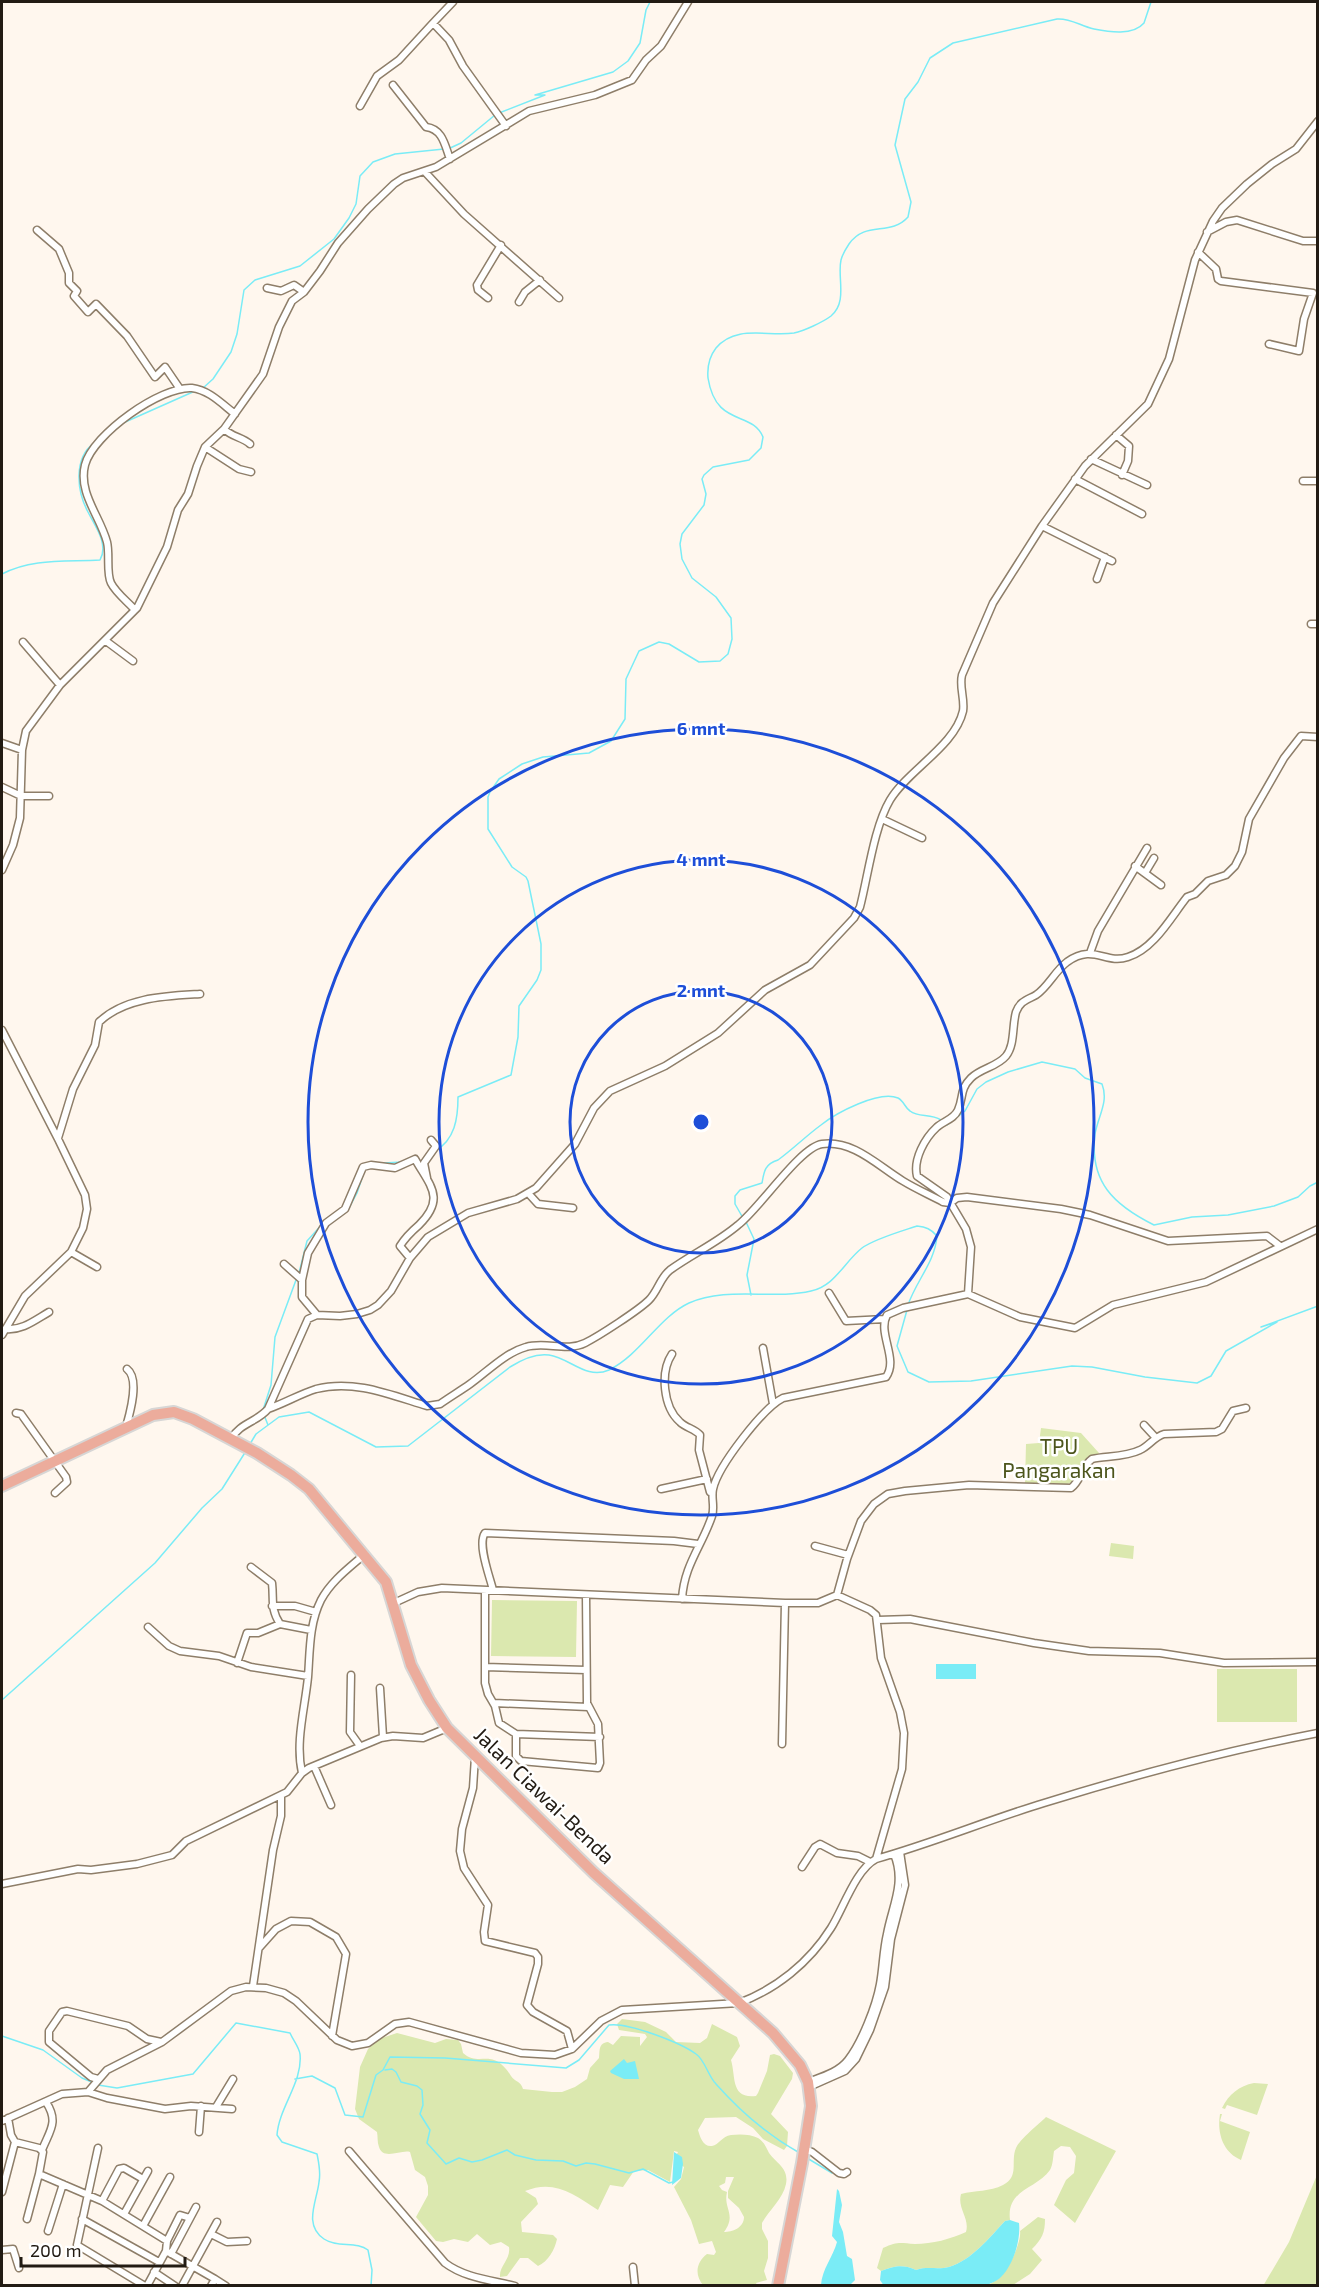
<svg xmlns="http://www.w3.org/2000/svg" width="1319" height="2287" font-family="'Exo 2',sans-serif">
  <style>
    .green { fill: #dbe8af; fill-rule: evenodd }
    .water { fill: #7aecf6 }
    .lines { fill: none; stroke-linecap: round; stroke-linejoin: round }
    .stream { stroke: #7aecf6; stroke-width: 1.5 }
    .minor-casing { stroke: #8e7e69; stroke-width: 9 }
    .trunk-casing { stroke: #d7d6d5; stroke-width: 14 }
    .minor { stroke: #fff; stroke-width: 6 }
    .trunk { stroke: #ecac9c; stroke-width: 10 }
    .ring { fill: none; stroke: #1d4ed8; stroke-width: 3 }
    .labels { text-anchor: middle; stroke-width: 5; stroke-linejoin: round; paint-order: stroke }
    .park-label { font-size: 21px; fill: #4c551c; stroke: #fff }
    .street-label { font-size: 21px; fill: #221b13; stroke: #fff }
    .centre { fill: #1d4ed8; stroke: #fff; stroke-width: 3 }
    .ring-label { font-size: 18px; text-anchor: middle; font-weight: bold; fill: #1d4ed8; stroke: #fff; stroke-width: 5; stroke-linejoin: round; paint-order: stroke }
  </style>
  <rect width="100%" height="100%" fill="#fff7ee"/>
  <!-- green -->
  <path class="green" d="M1041,1428L1081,1433L1099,1453L1098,1456L1086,1462L1079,1480C1060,1488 1045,1487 1025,1483L1026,1444L1039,1443Z
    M1111,1543L1134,1546L1133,1559L1109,1556Z
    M492,1600L577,1601L576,1657L491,1656Z
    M1217,1669H1297V1722H1217Z
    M622,2019L645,2022L666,2032L676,2042L700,2043L707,2038L712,2024L737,2037L740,2046L731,2060C736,2076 730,2099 756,2096L758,2093L767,2071L770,2055L774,2054L780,2056L793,2073L792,2079L771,2114L788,2132L787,2146L784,2150L763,2139L753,2128L736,2117L705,2118L698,2130C700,2137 703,2147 712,2146C719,2145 722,2136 731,2135C739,2134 751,2134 758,2138C764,2142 766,2147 769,2153C777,2164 789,2168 786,2184C783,2199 769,2210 762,2223V2229L768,2241V2258L764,2271L767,2280L756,2283L757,2285L704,2286C694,2276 696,2262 707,2254L714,2255L716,2252L712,2241L699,2244L691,2220L674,2187L681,2179L684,2167L681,2165L676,2156L678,2152L674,2151L670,2182L648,2170L634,2171L623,2187L610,2185L598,2210C574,2194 554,2179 525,2191L536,2198L538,2204L521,2222L522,2232L553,2235L557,2239C555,2249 548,2262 538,2266L528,2258H520L507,2276L500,2277C499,2266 511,2259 509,2247L501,2242L490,2245L477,2234L468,2242L454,2239L443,2242L436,2241L416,2217L428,2195V2186L425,2177L415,2170L410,2152C402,2149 383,2161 379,2147C377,2142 378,2137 377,2132L359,2119L355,2109L360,2067L368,2049L379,2039L397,2033L435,2043L446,2039L458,2040L461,2044L463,2053C480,2068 492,2046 511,2076C515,2082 521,2081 523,2089L552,2092H562L575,2087L587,2079L590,2068L599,2058C600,2051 598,2043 608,2042L613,2045L621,2036L640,2037V2046L647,2037L645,2034L619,2030L617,2024ZM726,2177H734L728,2191V2198L739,2208L744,2217C744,2228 732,2232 724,2232C737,2214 723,2209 727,2192L722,2190L719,2186L725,2183Z
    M1254,2083L1268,2084L1257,2115L1227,2105L1225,2109L1222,2108C1229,2094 1239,2086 1254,2083Z
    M1220,2114H1222L1220,2121L1250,2132L1241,2160C1222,2152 1217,2132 1220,2114Z
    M1046,2117L1116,2151L1075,2223L1054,2205L1066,2180L1074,2173L1076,2156L1070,2147L1061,2146L1054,2151C1053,2157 1053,2165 1050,2170C1037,2189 1006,2189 1010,2220L1005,2221C989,2238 972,2260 949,2267C938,2270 927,2266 916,2270C902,2264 895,2266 881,2271L877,2268L883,2248C898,2241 900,2243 915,2244C932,2244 951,2239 966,2232C970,2218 957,2209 961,2194C975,2190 990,2192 1003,2185C1020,2176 1010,2162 1016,2148C1020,2139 1039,2124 1046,2117Z
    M1317,2175V2285L1263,2286L1289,2242Z
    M1038,2217L1045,2219C1045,2233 1042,2239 1032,2249L1042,2260L1030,2274L1013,2285L987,2286C991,2283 996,2281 999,2278C1008,2271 1022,2241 1020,2231Z"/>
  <!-- water -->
  <path class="water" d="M936,1664H976V1679H936Z
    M624,2059L627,2063L635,2061L639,2079H624L611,2073L610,2071Z
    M674,2152L682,2157L683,2164L681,2178L672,2185Z
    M837,2189L839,2191L842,2205L839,2222L843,2232L847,2256L852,2259L855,2280L850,2285H821C822,2269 833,2257 837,2242L832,2236Z
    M1010,2220L1019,2223C1021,2240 1013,2266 1000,2278C997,2281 991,2283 987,2285L884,2286L880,2280L881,2271C895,2266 902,2264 916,2270C927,2266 938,2270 949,2267C972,2260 989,2238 1005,2221Z"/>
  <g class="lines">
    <!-- stream -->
    <path class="stream" d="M499,113L545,95H535L613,72L628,61L640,43L646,10L650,2
      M448,149L461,143L495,115
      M203,388L213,379L231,352L237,334L244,290L255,280L300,266L334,239L349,218L356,204L360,176L373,162L395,154L444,149
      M123,423L195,391
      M2,574C32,558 66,562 100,560C109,544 95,526 88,512C77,492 73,458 94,443
      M947,1125L965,1111L977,1089L986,1082L1008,1072L1042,1062L1075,1069L1085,1078L1102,1084C1109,1102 1098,1116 1095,1134C1089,1182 1114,1205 1154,1225L1192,1217L1228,1215L1274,1206L1298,1197L1310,1186L1318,1182
      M435,1151C455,1140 458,1118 458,1097L511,1075L518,1037L519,1006L537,980L541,970V944L528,881L526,877L512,867L488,829V797L490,792L499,779L522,764L543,757L589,753L611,741L625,719L626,679L639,651L659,642L669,644L699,662L720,661L728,654L732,639L731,618L716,597L692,578L682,559L680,544L682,534L704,505L706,494L702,479L704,475L713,467L749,460L761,448L763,437C752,410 716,428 708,378C707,366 709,357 716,348C736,324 768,337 794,333C804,331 823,322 831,316C848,302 837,277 841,260C842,256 847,247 849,244C866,220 890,237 908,217L911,202L895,145L905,99L918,82L930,58L953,43L1057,19C1071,18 1080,26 1094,29C1109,32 1133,36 1144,23L1151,2
      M383,1163L403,1162
      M349,1208L357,1193L363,1175
      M743,1218L735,1204V1196L740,1190L762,1183C764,1171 765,1164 778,1160C793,1149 806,1136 821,1125C836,1113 879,1090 898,1098C904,1101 905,1108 910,1111C919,1118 930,1113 941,1120
      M746,1222L754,1239L747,1275L751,1295
      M299,1273L307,1241L326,1220
      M907,1310L897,1346L908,1372L929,1382L971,1381L1072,1366L1092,1367L1145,1377L1197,1383L1211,1376L1226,1351L1277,1322L1261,1327L1318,1306
      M263,1410L271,1385L275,1337L296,1280
      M264,1415L268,1425
      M250,1444L256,1434L279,1417L309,1412L376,1447L408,1446L510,1367C521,1360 535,1353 549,1355C570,1358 586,1380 609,1370C640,1355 659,1317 689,1303C727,1286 772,1300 811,1291C835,1286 844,1262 862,1248C874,1239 902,1231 917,1226C926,1227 931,1229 937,1236C935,1262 916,1281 908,1305
      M2,1700L155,1563L202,1508L222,1489L246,1451
      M2,2036L43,2050L82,2078L94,2083
      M385,2070L392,2069L396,2072L401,2082L417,2086L422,2090L423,2105L420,2114L430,2130L427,2143L446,2164L459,2158L472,2162L482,2160L507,2150L515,2155L536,2160L563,2161L576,2166L586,2163L595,2164L629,2173L643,2169L669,2183L673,2182
      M295,2079L312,2076L335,2088L345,2115L363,2117L376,2075L383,2070L390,2057L445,2058L566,2068L579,2060L609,2025C628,2022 681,2043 696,2054C705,2060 708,2076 716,2084C739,2110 768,2135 798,2152
      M98,2085L117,2088L193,2074L236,2023L290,2033C293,2040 299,2047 300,2054C303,2082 279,2107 277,2135L282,2142L317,2154C319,2164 321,2172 319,2182C317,2201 303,2225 324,2239C337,2248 357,2241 368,2250L372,2270L371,2286
      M807,2158L832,2173"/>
    <!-- minor casing -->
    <g class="minor-casing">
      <path id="minor" d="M453,2L433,23L449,40L463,66L506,126
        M393,85L426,127C443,129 445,146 450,159
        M360,106L377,76L399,60L433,23
        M425,172L464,214L559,298
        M37,230L59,249L69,273V283L77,291L74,296L88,312L96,304L127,336L155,377L165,367L180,389
        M1207,232L1226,222L1237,220L1303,241H1318
        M1198,252L1216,269L1218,279L1221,281L1313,293L1304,319L1299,351L1269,344
        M267,288L281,291L294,285L304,292
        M488,298L478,290L477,285L501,245
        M519,302L525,292L540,280
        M224,429C232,437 242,437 250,444
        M1116,435L1129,446L1128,461L1122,475
        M205,447L239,469L251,472
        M1091,459L1147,485
        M1075,479L1142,514
        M1303,481H1318
        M1042,526L1112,561
        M1097,579L1105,557
        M135,610C128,602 116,593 111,583C106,573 110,554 107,542C100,516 78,493 85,465C93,434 161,386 192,388C209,390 222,404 235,414
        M1311,624H1318
        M106,641L133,661
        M23,642L60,685
        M2,743L22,750
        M2,787L21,796H49
        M882,819L922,838
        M1135,866L1161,885
        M2,870L13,845L20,818L22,750L26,731L60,685L137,608L167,547L178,510L188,494L197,466L205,447L224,429L263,374L279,327L292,301L304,292L320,271L338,243L368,209L394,184L403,178L436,167L529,111L595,95L632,80L646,60L661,46L688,2
        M1145,873L1154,858
        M1090,953L1098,931L1147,848
        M2,1030L59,1141L85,1195L87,1209L83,1228L71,1252L25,1296L2,1335
        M58,1138L73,1089L95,1045L99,1022C125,997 167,996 200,994
        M427,1178L424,1163L436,1146L431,1140
        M528,1193L538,1204L573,1208
        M71,1252L97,1267
        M284,1264L302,1280V1297L317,1315
        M302,1280L308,1253L326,1223L345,1209L363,1167L371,1165L395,1168L415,1159C430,1186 446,1198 419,1225C412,1231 405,1238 400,1246L410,1258
        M829,1293L846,1321L885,1319
        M968,1294L1020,1317L1075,1328L1113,1305L1206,1282L1318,1229
        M5,1329C22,1331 35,1320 49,1312
        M763,1348L773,1404
        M672,1354C660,1372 663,1407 680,1422C686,1428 695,1429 700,1435L699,1450L710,1492
        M268,1409C285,1403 300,1394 316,1389C354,1379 391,1395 427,1406L440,1404C450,1397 460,1391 470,1384C488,1371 505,1353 526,1347C545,1341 567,1352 585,1343C599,1336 639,1310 649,1300C658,1291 660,1278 670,1270C692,1254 717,1243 738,1225C760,1208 800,1147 822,1144C854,1140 878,1166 903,1181C916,1189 930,1195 943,1202L950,1203L957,1198L967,1197L1061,1209L1090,1215L1168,1241L1267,1236L1280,1246
        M16,1413L21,1414L66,1477L67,1482L55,1493
        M1144,1425L1156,1438
        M126,1427C130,1413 140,1379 127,1369
        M231,1439C240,1423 257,1422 268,1409L308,1319L317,1315L340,1316L357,1314L370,1310L378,1305L391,1291L410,1258L428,1237L468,1213L517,1199L536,1188L575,1144L594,1108L610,1091L665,1066L718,1033L765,990L810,965L854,918L860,907C868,876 874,827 890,800C908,770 955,746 963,711C965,699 959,687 962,675L993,603L1042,526L1085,466L1148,404L1169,359L1195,260L1213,221L1222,208L1247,184L1272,164L1296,149L1318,121
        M661,1489L707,1479
        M815,1546L848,1555
        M251,1567L272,1583C274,1601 270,1608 280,1624
        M485,1590V1683L488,1694L495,1706L499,1723L516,1734V1756L521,1761L598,1768L600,1763L598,1724L587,1703L586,1595
        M493,1590C490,1577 477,1544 485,1533L674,1541L698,1544
        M837,1595L847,1559L861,1521L874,1504L888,1494L905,1491L969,1485L1071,1488C1081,1481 1081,1467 1092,1459C1107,1456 1126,1457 1140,1450C1149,1446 1154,1437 1164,1434L1216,1432L1222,1429L1233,1411L1246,1408
        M682,1599C684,1565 702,1546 712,1516C715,1507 711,1498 713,1489C718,1466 763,1408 783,1398L886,1377C899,1359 877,1333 887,1315L903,1308L968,1294L971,1247L966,1229L947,1197L917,1176C913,1159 925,1138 937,1127C944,1121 954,1119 958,1110C964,1097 959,1090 971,1078C981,1068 997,1067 1006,1056C1015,1045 1012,1026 1016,1012C1020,1001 1027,1000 1036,995C1048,987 1055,971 1067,962C1094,943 1105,965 1128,957C1154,949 1171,917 1187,897L1195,894L1208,881L1226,875L1235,866L1242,852L1249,819L1284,758L1301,736L1318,737
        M272,1606H295L316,1612
        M878,1620L910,1619L1034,1643L1089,1651L1160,1653L1224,1663L1318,1662
        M148,1627L169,1646L180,1651L219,1656L251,1667L308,1676
        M237,1663L247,1633H258L280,1624L311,1630
        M485,1667L586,1670
        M351,1675L350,1732L360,1746
        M380,1688L383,1737
        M494,1703L588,1707
        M516,1734L600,1737
        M782,1744L785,1603
        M475,1757L473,1788L462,1829L460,1851L464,1868L488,1905L484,1932L485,1941L535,1953L538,1957V1964L527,2005L533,2012L567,2031L572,2049
        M314,1766L331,1805
        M302,1773C295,1742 305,1708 308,1677C310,1651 309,1624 321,1600C331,1581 349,1568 365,1554
        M876,1859C933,1843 988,1820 1044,1803C1134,1775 1225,1751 1318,1733
        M802,1867L815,1847L820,1844L837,1853L858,1856L870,1862
        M2,1884L78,1869L91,1870L137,1864L172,1855L186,1841L287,1792L302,1773L309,1768L381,1738L393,1736L423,1738L447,1728
        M259,1948L276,1929L291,1921L310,1922L336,1937L346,1954L332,2036
        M253,1986L273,1850L281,1816V1795
        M98,2079L91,2077L49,2042V2031L62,2012L67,2011L128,2026L147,2039L161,2042
        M808,2082C821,2077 839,2072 848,2060C862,2042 876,2006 880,1984C883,1968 883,1951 887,1934C892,1906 906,1883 894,1854
        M809,2087L845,2071L856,2059L870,2030L885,1987L891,1939L905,1885L900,1852
        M88,2092L107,2098L165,2109L191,2106L232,2109
        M216,2107L233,2079
        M8,2118L11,2135L15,2142L39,2148L43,2152L39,2174L102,2201L167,2241L166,2251L147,2286
        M2,2121L62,2094L88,2092L107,2070L162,2042L231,1991L246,1987L266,1988L284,1993L296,2001L337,2040L352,2046L368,2043L395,2024L409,2022L521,2053L555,2055L572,2049L601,2021L622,2010L739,2003C776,1989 809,1963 831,1928C843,1909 856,1869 876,1859L902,1769L904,1733L900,1712L881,1658L876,1615L870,1610L837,1595L818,1603H785L442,1588L418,1592L394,1603
        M199,2132L201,2106
        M98,2148L77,2245L145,2286
        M804,2149L812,2152L839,2173L844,2174L847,2172
        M42,2150C50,2130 59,2122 46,2102
        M349,2151L445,2263C465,2278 491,2280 515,2286
        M2,2192L15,2142
        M102,2201L119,2169L124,2168L143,2179
        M124,2214L148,2171
        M27,2219L39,2174
        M82,2219L159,2262
        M143,2226L170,2177
        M48,2231L63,2184
        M211,2234L227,2242L247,2241
        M167,2241L180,2215L190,2218
        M2,2250L13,2249L19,2268
        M166,2251L215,2279L211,2286
        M171,2254L196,2207
        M633,2267L635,2286
        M154,2272L175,2286
        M215,2279L226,2286
        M182,2286L217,2222"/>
    </g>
    <!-- trunk casing -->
    <g class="trunk-casing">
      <path id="trunk" d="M2,1486L153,1415L174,1412L193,1419L257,1453L291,1475L309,1489L386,1582L411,1665L429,1700L447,1728L594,1873L773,2033L800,2065L808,2082L811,2106L802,2163L778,2286"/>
    </g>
    <!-- minor -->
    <use href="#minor" class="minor"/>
    <!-- trunk -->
    <use href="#trunk" class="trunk"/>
  </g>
  <!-- distance rings -->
  <g class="ring">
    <circle cx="701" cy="1122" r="131"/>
    <circle cx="701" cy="1122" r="262"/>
    <circle cx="701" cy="1122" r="393"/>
  </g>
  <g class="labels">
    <!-- park labels -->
    <g class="park-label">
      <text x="1059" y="1454">TPU<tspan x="1059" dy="24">Pangarakan</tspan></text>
    </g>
    <!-- street labels -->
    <g class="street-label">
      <text transform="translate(544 1796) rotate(44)" y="7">Jalan Ciawai-Benda</text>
    </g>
  </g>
  <circle cx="701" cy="1122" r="9" class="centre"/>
  <g class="ring-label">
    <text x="701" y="735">6 mnt</text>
    <text x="701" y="866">4 mnt</text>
    <text x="701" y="997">2 mnt</text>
  </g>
  <!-- border -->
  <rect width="1319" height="2287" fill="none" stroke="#221b13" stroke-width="6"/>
  <!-- scale -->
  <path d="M21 2257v9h164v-9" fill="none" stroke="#221b13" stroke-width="3"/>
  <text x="30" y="2257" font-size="18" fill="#221b13" stroke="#ffffff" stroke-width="4.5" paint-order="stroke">200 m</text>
</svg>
